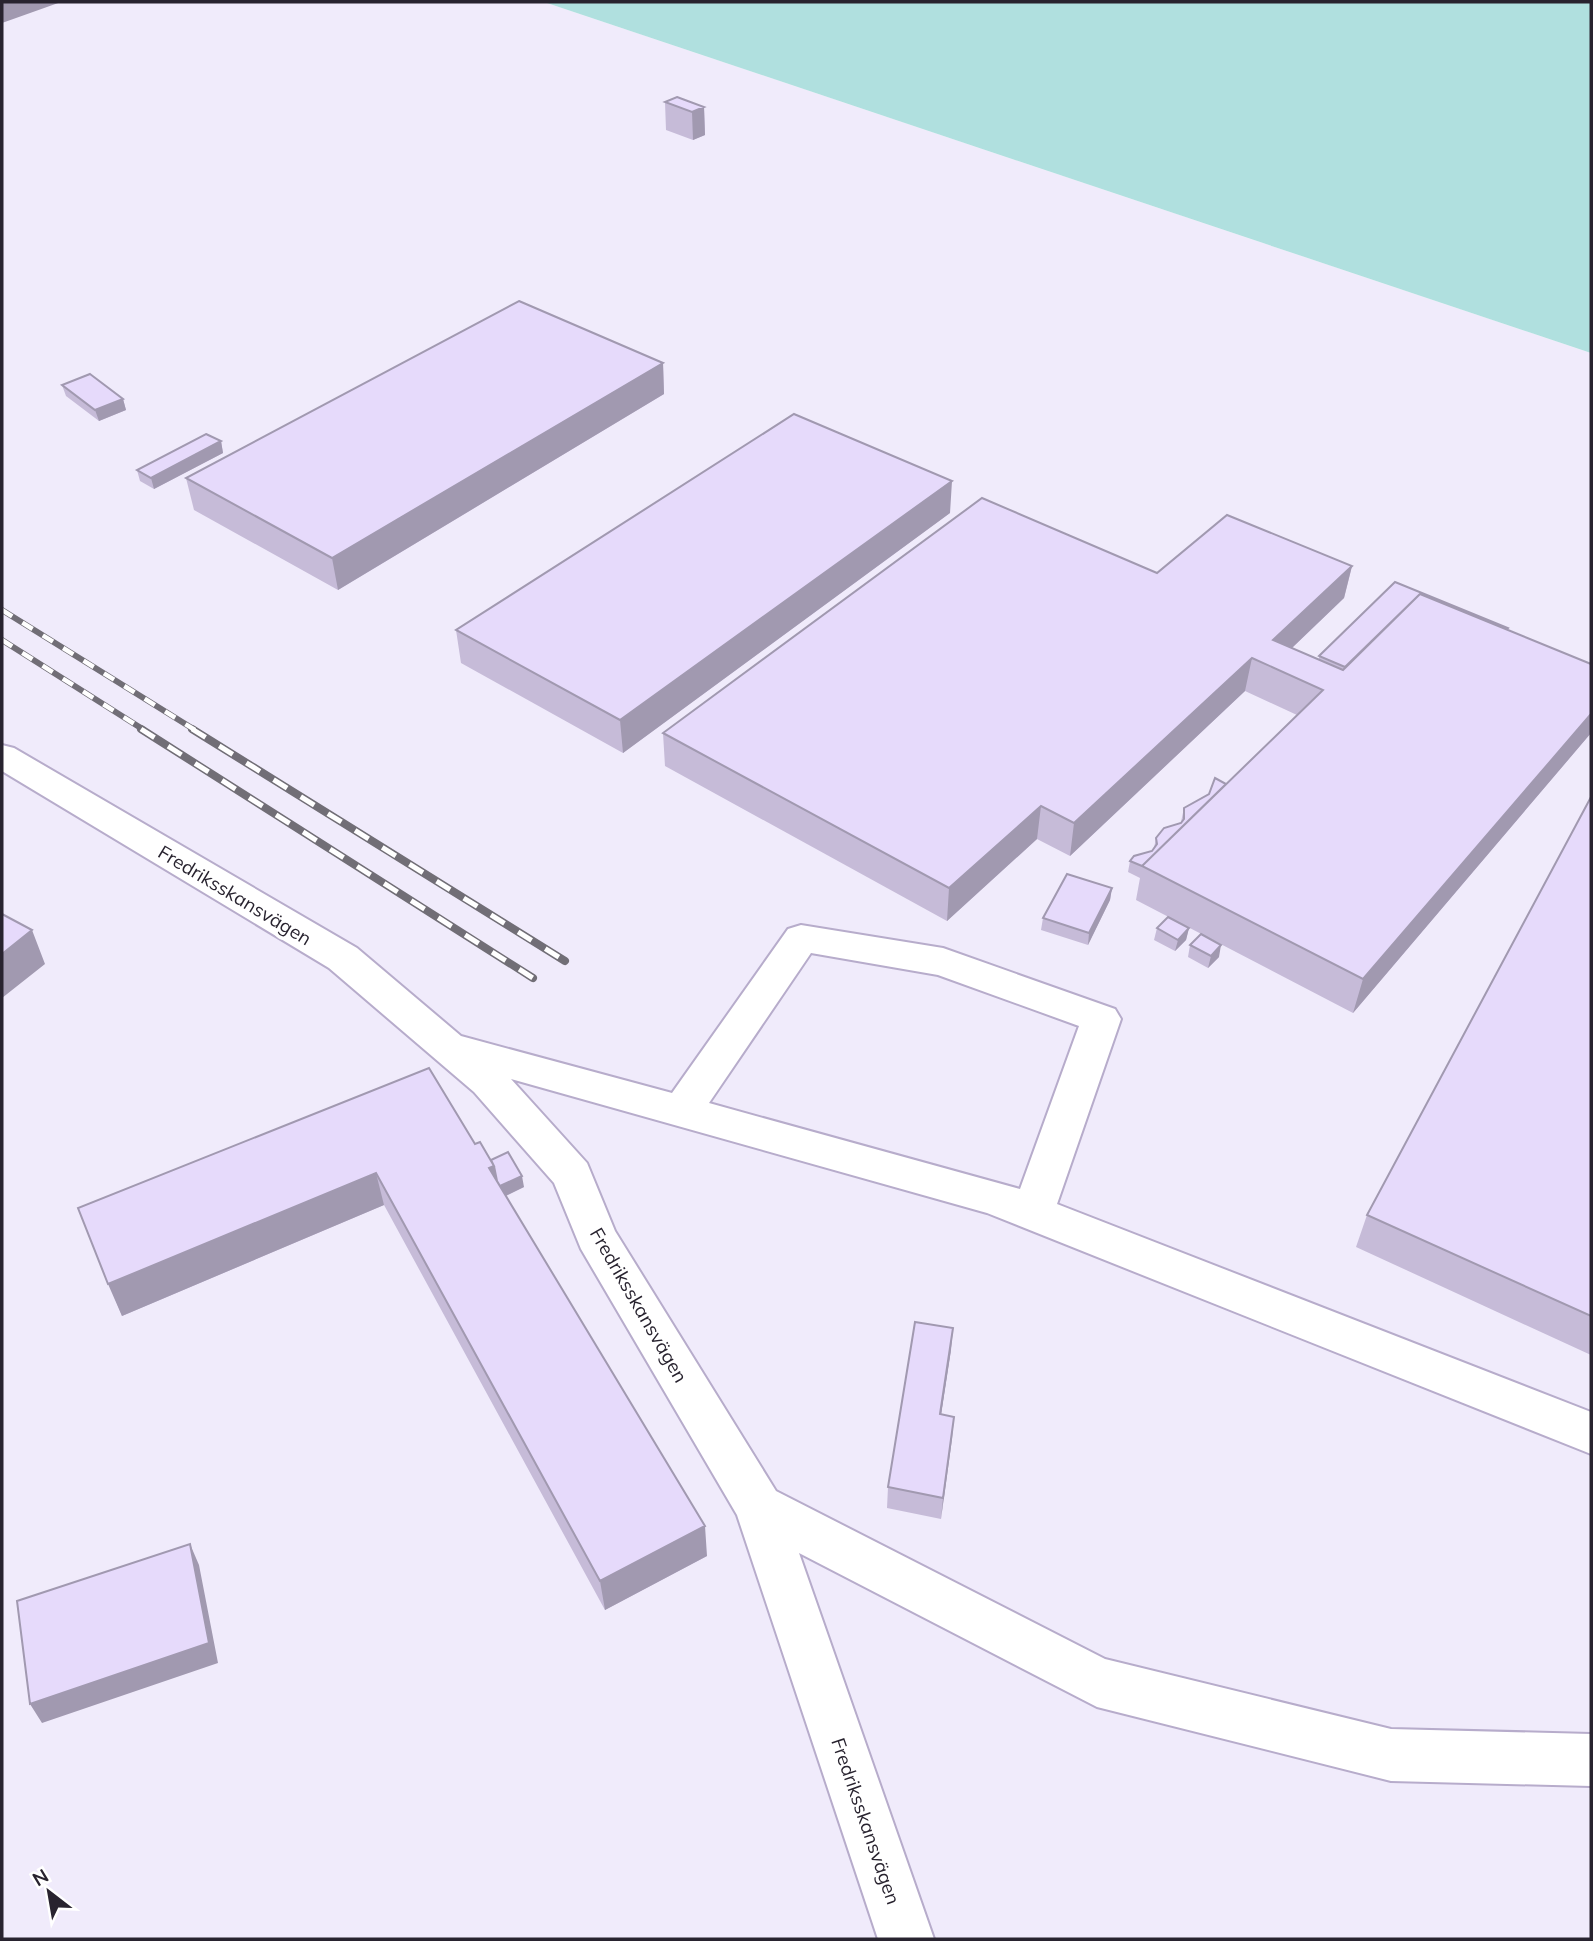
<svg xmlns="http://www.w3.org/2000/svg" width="1593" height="1941" font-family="Mulish,sans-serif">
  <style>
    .built { fill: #f0ebfb }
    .water { fill: #b0e0df }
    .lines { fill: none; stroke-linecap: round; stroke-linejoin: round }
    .street-casing { stroke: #b7accb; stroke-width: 4 }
    .street { fill: #fff; fill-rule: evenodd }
    .rail-far1-casing { stroke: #716e76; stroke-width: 6 }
    .rail-casing { stroke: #716e76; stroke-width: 8 }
    .rail-far1 { stroke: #fff; stroke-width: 4.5; stroke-dasharray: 12; stroke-linecap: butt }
    .rail { stroke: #fff; stroke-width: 5; stroke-dasharray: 16; stroke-linecap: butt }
    .wall { fill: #c6bbd8 }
    .shaded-wall { fill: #a199b0 }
    .building { fill: #e6dafb; stroke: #a199b0; stroke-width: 2 }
    .labels { text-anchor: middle; stroke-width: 7; stroke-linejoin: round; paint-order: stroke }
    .street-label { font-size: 19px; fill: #28232f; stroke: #fff }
  </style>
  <rect width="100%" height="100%" fill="#fafafa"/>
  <!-- built -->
  <path class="built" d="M2,2H544L1591,353V1939H2Z"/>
  <!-- water -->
  <path class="water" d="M544,2H1591V353Z"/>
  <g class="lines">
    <!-- street casing -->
    <g class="street-casing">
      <path id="street" d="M2,745L14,748L357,948L461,1036L672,1093L788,929L801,925L943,948L1115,1009L1121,1019L1057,1204L1591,1412V1454L987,1213L511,1079L587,1163L615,1231L776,1491L1105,1659L1391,1729L1591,1734V1786L1391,1781L1097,1707L799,1553L934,1939H878L737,1515L581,1249L554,1183L474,1092L329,968L2,771ZM811,953L938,975L1079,1026L1020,1189L709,1103Z"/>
    </g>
    <!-- street -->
    <use href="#street" class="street"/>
    <!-- rail-far1 casing -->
    <g class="rail-far1-casing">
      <path id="rail-far1" d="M2,610L195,730
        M2,640L144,730"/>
    </g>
    <!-- rail casing -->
    <g class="rail-casing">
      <path id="rail" d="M141,729L533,978
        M192,729L565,961"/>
    </g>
    <!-- rail-far1 -->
    <use href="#rail-far1" class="rail-far1"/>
    <!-- rail -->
    <use href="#rail" class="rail"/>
  </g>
  <!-- wall -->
  <path class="wall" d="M665,102L704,107L705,135L693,140L666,130Z
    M663,363L664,394L338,590L194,510L186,478Z
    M62,385L123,399L126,410L99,421L66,396Z
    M221,441L223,453L154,489L140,481L137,470Z
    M950,513L623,753L461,663L456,630Z
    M1352,566L1344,598L1292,648L1319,659V656L1507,630L1591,664V733L1353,1013L1136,900L1140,878L1128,872L1130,861L1152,851L1154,848L1156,838L1181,822L1184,808L1226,784L1297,715L1245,691L1070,856L1037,839L947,921L665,766L663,733L1157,573Z
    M1591,797V1355L1356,1247L1367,1215Z
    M1112,888L1110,900L1088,945L1041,930L1043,918Z
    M1157,928H1189L1186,940L1175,951L1154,940Z
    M1190,945L1219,957L1208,968L1188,957Z
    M475,1144L491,1160L524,1187L506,1196L707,1556L605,1610L384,1205L122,1316L78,1208Z
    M951,1350L941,1414L954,1417L941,1519L887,1508L888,1487Z"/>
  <!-- shaded-wall -->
  <path class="shaded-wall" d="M2,2H61L2,23Z
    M704,107L705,135L693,140L692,112Z
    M663,363L664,394L338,590L332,558Z
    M123,399L126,410L99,421L95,410Z
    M221,441L223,453L154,489L151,478Z
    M952,481L950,513L623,753L620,720Z
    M1352,566L1344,598L1272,667L1273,640Z
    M1252,658L1245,691L1070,856L1074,823Z
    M1591,714V733L1353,1013L1363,979Z
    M1041,806L1037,839L947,921L949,888Z
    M1112,888L1110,900L1088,945L1089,933Z
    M1189,928L1186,940L1175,951L1178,940Z
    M32,930L45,964L2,998V954Z
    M1221,945L1219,957L1208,968L1211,956Z
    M494,1166L522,1176L524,1187L495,1201L489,1168Z
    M376,1173L384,1205L122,1316L108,1284Z
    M953,1328L951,1350L938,1435L940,1414Z
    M954,1417L952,1439L941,1519L943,1498Z
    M705,1526L707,1556L605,1610L600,1581Z
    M190,1544L199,1565L218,1663L42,1723L30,1704Z"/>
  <!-- building -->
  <path class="building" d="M677,97L704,107L692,112L665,102Z
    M519,301L663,363L332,558L186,478Z
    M90,374L123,399L95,410L62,385Z
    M794,414L952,481L620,720L456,630Z
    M206,434L221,441L151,478L137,470Z
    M982,498L1157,573L1227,515L1352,566L1273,640L1343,670L1420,594L1591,664V714L1363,979L1142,866L1323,690L1252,658L1074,823L1041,806L949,888L663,733Z
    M1395,582L1508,628L1507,629L1420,594L1345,667L1319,656Z
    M1215,778L1226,784L1142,866L1130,861L1134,856L1152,851L1157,844L1156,838L1164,828L1181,823L1184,819V808L1209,794Z
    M1591,797V1316L1367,1215Z
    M1067,874L1112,888L1089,933L1043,918Z
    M2,914L32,930L2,954Z
    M1168,917L1189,928L1178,940L1157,928Z
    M1201,934L1221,945L1211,956L1190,945Z
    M429,1068L475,1144L480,1142L494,1166L489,1168L705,1526L600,1581L376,1173L108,1284L78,1208Z
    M508,1152L522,1176L500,1186L497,1181L494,1166L491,1160Z
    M915,1322L953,1328L940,1414L954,1417L943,1498L888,1487Z
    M190,1544L209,1643L30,1704L17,1601Z"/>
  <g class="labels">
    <!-- street labels -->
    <g class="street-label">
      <text transform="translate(235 895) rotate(31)" y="7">Fredriksskansvägen</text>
      <text transform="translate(639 1305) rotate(60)" y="7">Fredriksskansvägen</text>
      <text transform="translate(866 1821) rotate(71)" y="7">Fredriksskansvägen</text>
    </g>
  </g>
  <!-- border -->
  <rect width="1593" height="1941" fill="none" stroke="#28232f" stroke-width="7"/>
  <!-- north arrow -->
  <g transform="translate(49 1892) rotate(329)" stroke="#ffffff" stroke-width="5" paint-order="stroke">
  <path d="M0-5L12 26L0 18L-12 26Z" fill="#28232f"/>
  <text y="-10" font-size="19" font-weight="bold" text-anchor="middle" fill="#28232f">N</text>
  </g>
</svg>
